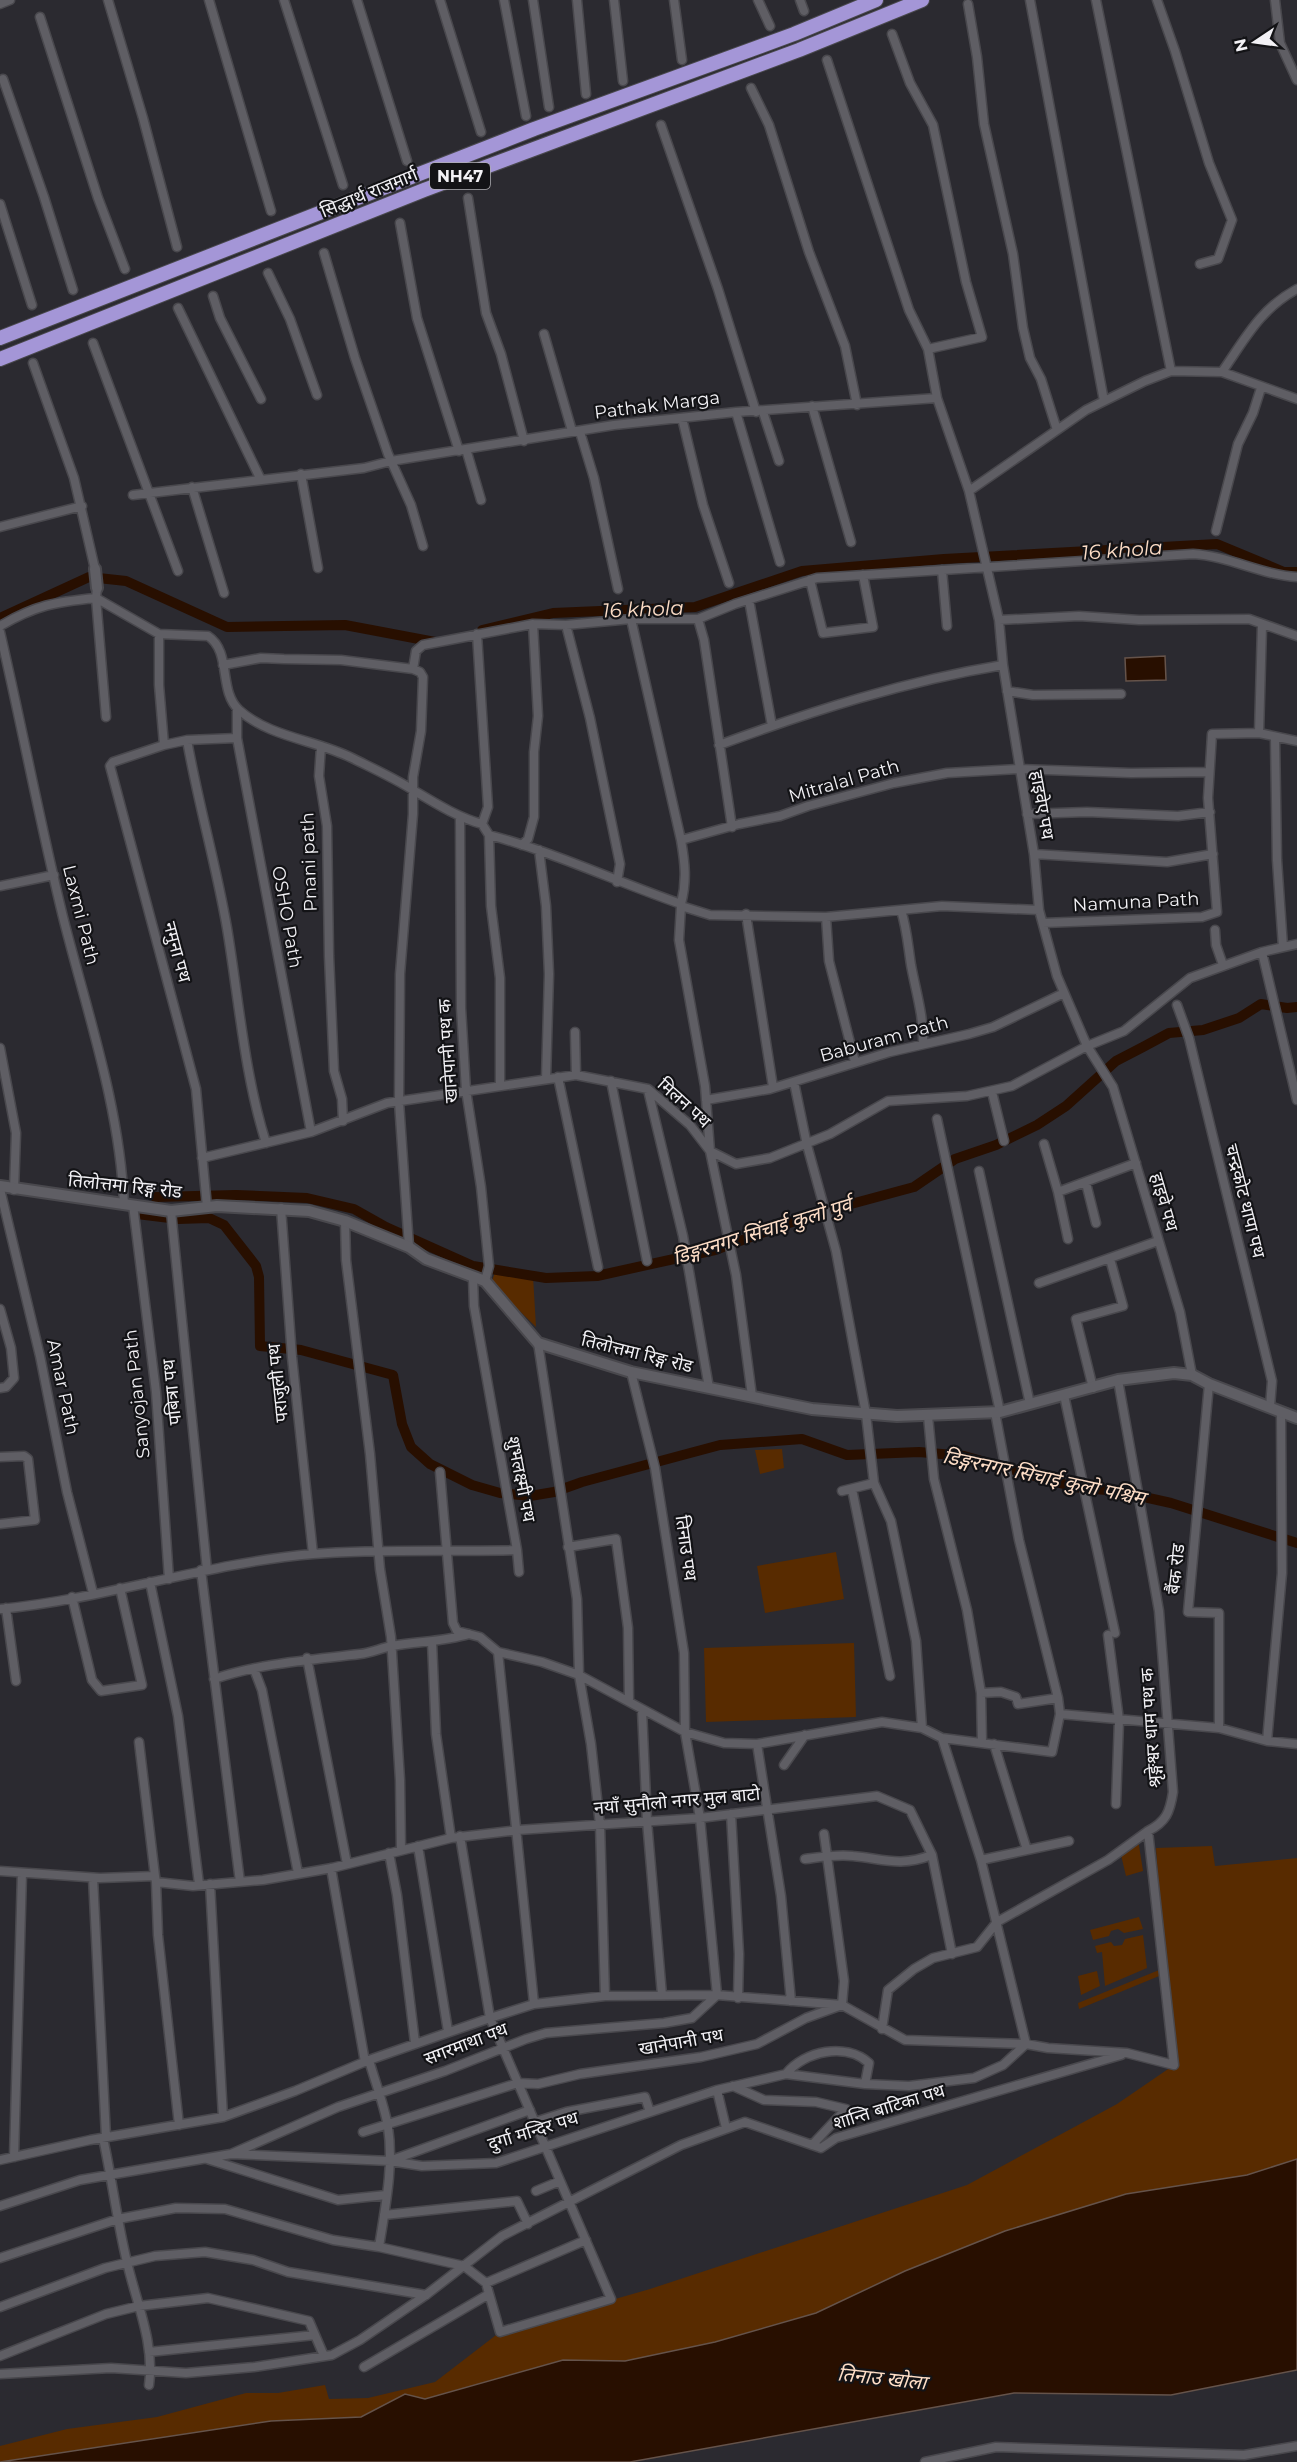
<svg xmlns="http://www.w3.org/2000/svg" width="1297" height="2462" font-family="Montserrat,'Noto Sans Devanagari',sans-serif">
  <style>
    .green { fill: #582b00 }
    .water { fill: #280f00; stroke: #65534a; stroke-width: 1.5 }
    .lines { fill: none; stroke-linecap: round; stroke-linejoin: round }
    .canal { stroke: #280f00; stroke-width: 10 }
    .minor-casing { stroke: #49484d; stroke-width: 11 }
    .tertiary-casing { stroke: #49484d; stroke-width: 14 }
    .trunk-casing { stroke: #49484d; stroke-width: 16 }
    .minor { stroke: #5f5e64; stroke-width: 8 }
    .tertiary { stroke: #5f5e64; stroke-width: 10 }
    .trunk { stroke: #a496d7; stroke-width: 14 }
    .labels { text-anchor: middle; stroke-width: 4.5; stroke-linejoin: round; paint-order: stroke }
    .shield { fill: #131316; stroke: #afaeb2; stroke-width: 1.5 }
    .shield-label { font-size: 16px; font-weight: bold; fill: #f2f1f5 }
    .street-label { font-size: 18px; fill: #f2f1f5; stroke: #131316 }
    .water-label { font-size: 20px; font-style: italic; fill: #fdddc6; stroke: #131316 }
  </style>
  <rect width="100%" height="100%" fill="#2b2a30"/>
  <!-- green -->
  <path class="green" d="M496,1270L533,1276L536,1327L491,1283Z
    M782,1449L784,1468L760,1474L755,1450Z
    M836,1552L844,1599L765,1613L757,1566Z
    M854,1643L856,1717L706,1722L704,1648Z
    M1138,1839L1143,1871L1126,1876L1120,1851Z
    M1212,1846L1215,1866L1297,1858V2159L1247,2175L1126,2194L1005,2231L905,2271L816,2313L715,2342L625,2361L563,2360L425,2399L405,2394L361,2417L271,2421L0,2462V2446L67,2429L157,2417L246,2393H278L325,2385L329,2399L368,2398L435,2382L500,2332L650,2289L967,2185L1117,2104L1174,2065L1164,1974L1079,2009L1078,2003L1164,1968L1156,1848Z
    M1139,1917L1143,1929L1124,1933L1118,1929L1111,1931L1109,1936L1093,1940L1090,1930Z
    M1143,1935L1147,1968L1105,1986L1102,1952L1097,1953L1095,1946L1111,1942L1114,1946L1122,1945L1125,1939Z
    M1097,1971L1100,1986L1081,1995L1078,1976Z"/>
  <!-- water -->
  <path class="water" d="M1165,656L1166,680L1126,681L1125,658Z
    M1297,2159V2370L1171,2395L1014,2393L630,2462H0L271,2421L361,2417L405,2394L425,2399L563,2360L625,2361L715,2342L816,2313L905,2271L1005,2231L1126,2194L1247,2175Z"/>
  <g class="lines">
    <!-- canal -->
    <path class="canal" d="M0,618L89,577L126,581L227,627L345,625L435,642
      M482,630L553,613L695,607L802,571L944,559L1217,544L1284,572H1297
      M155,1197L236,1195L307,1198L354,1209L386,1227L473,1266L546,1278L597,1276L715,1250L814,1214L914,1187L955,1159L996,1145L1037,1125L1066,1106L1116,1061L1143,1047L1169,1033L1203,1030L1239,1018L1261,1004L1287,1008L1297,1007
      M137,1214L178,1219L209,1218L224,1225L256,1266L259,1277L260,1346L301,1350L393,1375L402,1424L411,1447L430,1464L472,1485L500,1493L530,1496L554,1492L582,1482L720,1445L802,1439L847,1455L919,1452L964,1456L1074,1487L1117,1491L1171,1503L1297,1543"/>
    <!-- minor casing -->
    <g class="minor-casing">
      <path id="minor" d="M108,0L143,118L177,247
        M209,0L271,211
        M284,0L343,185
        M357,0L407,161
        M440,0L481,132
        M504,0L526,116
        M533,0L549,107
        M577,0L586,94
        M614,0L623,81
        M674,0L682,60
        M758,0L770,26
        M800,0L804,11
        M1030,0L1104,401
        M1096,0L1171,371
        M1157,0L1175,51L1209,163L1232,220L1218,259L1200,264
        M1275,0L1280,43L1297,80
        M0,4L10,0
        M968,4L977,57L984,124L1013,254L1023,328L1030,358L1041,379L1057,430
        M40,17L98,198L125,269
        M892,34L910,83L933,125L966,282L982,337L928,349
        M827,60L909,310L928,349L937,398L969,491L999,620L1003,665L1034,854L1039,910L1057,976L1087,1046L1113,1087L1180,1312L1192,1375
        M3,79L44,197L73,290
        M751,88L769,125L809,252L845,346L857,405
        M661,125L718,289L756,412
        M468,198L486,313L501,354L524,441
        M0,204L32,305
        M400,223L417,318L459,451
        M324,253L355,358L388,454L411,505L423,546
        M268,273L290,319L317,395
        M213,296L220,318L261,399
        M178,308L260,478
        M544,334L572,431
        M93,343L178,571
        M33,363L74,478L95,569
        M1222,372C1245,339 1260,309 1297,289
        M812,406L851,542
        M736,412L780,562
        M763,412L779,461
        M682,418L703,505L729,583
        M580,432L594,478L618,589
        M466,449L481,500
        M301,474L318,568
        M192,487L224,593
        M969,491L1086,410L1145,381L1171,371L1222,372L1297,399
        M133,495L364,468L391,461L614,425L736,412L937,398
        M0,527L82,506
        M1216,531L1238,444L1253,413L1261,388
        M942,570L947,626
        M810,580L823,633L873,627L863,575
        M97,588L96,598L159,634L208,636C232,652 218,691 239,710C269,737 316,740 352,758C372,768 394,778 413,790C435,803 457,817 482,824L489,835C554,852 617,882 681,904V906L710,915L826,917L942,906L1039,910
        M749,600L772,726
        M631,619L681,840C685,863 687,881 681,904
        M698,619L704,640L732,827
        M999,620L1079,616L1139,620L1249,619L1297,636
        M566,625L590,718L620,864L617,882
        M0,626C36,605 55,602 96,598L106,717
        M0,632C22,727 40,823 63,917C87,1012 120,1107 124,1205
        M159,634V685L164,745L187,740
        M477,634L488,807L482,824
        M223,665L261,658L284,659L341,660L413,669L416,651L423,645L533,624L566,625L631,619H698L735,604L817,578L1193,554C1229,556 1261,575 1297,577
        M1007,691L1033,695L1121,694
        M237,708V738L311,1132
        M1259,733L1262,626
        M237,738L187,740C198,803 216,864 227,928C239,1000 244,1073 266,1143
        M1275,738L1277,860L1283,947
        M164,745L113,762L110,766L196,1089L207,1207
        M719,745C812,711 905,681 1003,665
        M321,746L319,776L327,826L329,956L334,1071L342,1099L343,1121
        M1027,814L1087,812L1178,816L1210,812
        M460,818L461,1008L466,1090L481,1187L489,1266L485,1281
        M489,835L491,906L500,978V1086
        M681,840L739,824L780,816L808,806L894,783L947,773L1019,769L1131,773L1209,772
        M522,845L528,839L534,817V752L538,716L533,624
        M539,850L546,906L549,974L546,1079
        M1034,854L1167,862L1213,854
        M0,886L54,875
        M681,906L679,940L705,1086L710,1151L736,1275L752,1396
        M901,910C907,929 908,946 911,965C916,992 924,1017 923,1044
        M746,914L773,1087
        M826,917L829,961L855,1062
        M1043,923L1202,917L1217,912L1208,798L1212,734L1259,733L1297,741
        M1215,930L1216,945L1223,965
        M1262,952L1297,1100
        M1177,1005L1189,1038L1272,1381L1270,1407
        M575,1032L576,1075
        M0,1048L16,1133L14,1190
        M558,1077L598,1267
        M611,1081L647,1261
        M794,1082L807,1145L836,1251L866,1414L874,1483L891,1521L916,1641L922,1728
        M648,1090L683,1236L709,1388
        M992,1092L1004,1141
        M706,1100L770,1089L890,1052L969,1034L993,1027L1064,993
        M937,1119L1000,1412
        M1044,1144L1058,1192L1136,1163
        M202,1158L311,1132L387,1103L576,1075L648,1089L690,1125L710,1151L736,1164L770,1158L830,1134L888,1101L967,1096L1012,1086L1087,1046L1124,1031L1190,978L1262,952L1297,944
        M979,1171L1030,1404
        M1086,1183L1096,1223
        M0,1189L40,1356L67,1492L93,1593
        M1058,1192L1068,1239
        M133,1205L156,1392L169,1579
        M281,1208L292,1357L313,1554
        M171,1211L207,1570
        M345,1221L346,1260L370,1454L380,1569L391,1637L400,1780L401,1850
        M409,1247L399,1102L400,974L413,814V777L421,731L423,677L420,672L413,669
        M1039,1283L1158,1241
        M0,1309L11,1348L14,1378L6,1387L0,1388
        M538,1343L577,1599L579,1675L591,1744L600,1825L605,1996
        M1209,1384L1188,1612L1219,1613V1728
        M1093,1388L1076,1319L1123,1306L1110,1259
        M1064,1395L1115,1633
        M928,1416L934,1479L967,1610L981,1693L982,1742
        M0,1457L24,1456L28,1459L35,1520L0,1524
        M440,1472L453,1623L457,1631L480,1637L498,1652
        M852,1489L890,1676
        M842,1491L874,1483
        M568,1547L616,1539L628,1628L629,1701
        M517,1550L519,1572
        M201,1570L240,1882
        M150,1582L178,1716L199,1884
        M72,1597L92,1680L101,1691L142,1685L120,1588
        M6,1608L16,1681
        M0,1609C105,1599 207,1563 313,1554C380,1549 449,1552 517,1550L474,1306L473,1278
        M1108,1635L1119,1720L1116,1804
        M432,1642L436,1734L451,1838
        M498,1652L542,1662L579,1675L685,1732L724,1743L757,1744L882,1722L922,1728L942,1738L1052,1752L1060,1714L1058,1698L1019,1540L995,1412
        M498,1652L534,2004
        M307,1658L347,1864
        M254,1669L262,1690L298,1873
        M214,1679C261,1663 311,1660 360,1654C371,1653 381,1648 392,1646C418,1641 443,1642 469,1634
        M981,1693L1001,1692L1016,1697L1018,1704L1058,1698
        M642,1710L647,1821L662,1995
        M1060,1714L1219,1728L1267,1741L1297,1744
        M942,1738L981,1860L1026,2044
        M1267,1741L1282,1573L1281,1413
        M139,1742L155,1876
        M757,1744L781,1896L791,2001
        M994,1744L1027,1850
        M784,1765L805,1735
        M731,1814L739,1954L738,1998
        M418,1846L448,2031
        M389,1853L397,1895L415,2043
        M805,1859C821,1857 837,1854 853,1856C884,1859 900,1867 932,1855
        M981,1860L1069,1841
        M331,1868L365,2062
        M0,1871L100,1878L155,1876L156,1882L193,1886L263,1880L332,1868L451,1838L518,1830L700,1818L877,1796L910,1810L932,1855L952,1954
        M93,1878L106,2137
        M156,1882L158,1935L179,2125
        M210,1884L223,2117
        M882,2029L888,1990L914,1969L933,1958L977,1947L997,1922L1108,1860L1148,1831
        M369,2060C375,2082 384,2104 388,2127C394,2166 385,2208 379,2247
        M786,2074C804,2051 846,2042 869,2063L865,2084
        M733,2086L764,2100L816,2102L846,2109L812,2145
        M717,2090L726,2128
        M535,2122L566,2112L645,2097L650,2112
        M363,2132L518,2083L538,2084L580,2074L701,2057L757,2044L806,2018L842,2005L844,1981L824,1834
        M103,2138C112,2179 117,2221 127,2262C136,2302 155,2343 149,2385
        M231,2154L338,2107L445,2071L526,2039L546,2033L664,2023L692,2018L717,1995L700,1818L685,1732L684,1653L655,1468L631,1372
        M14,2157L22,1873
        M207,2159L338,2200L386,2195
        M0,2160L90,2140L223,2117L295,2091L369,2060L490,2018L534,2004L605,1996L717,1995L842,2005L905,2040L1026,2044L1048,2048L1127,2053L1174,2065L1148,1831C1166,1822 1170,1812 1173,1792L1159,1611L1118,1380
        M392,2160L530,2110
        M536,2191L560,2181
        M0,2206L80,2180L231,2154L390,2161L422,2166L496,2163L717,2090L786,2074L865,2084L909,2086L974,2078L1003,2065L1026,2044
        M384,2215L517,2201L528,2224
        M0,2258L118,2219L176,2208L225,2209L333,2240L379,2247L464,2266L486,2283L500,2332L611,2299L490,2018L460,1836
        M486,2283L586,2240
        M0,2307L105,2268L155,2256L205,2252L253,2260L288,2272L426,2295
        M149,2352L315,2335
        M0,2356L106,2314L139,2306L208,2298L309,2321L324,2356
        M364,2367L489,2294
        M0,2374L111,2368L186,2373L254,2367L332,2355L360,2340L426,2295L502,2236L681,2145L745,2122L821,2148L836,2138L1121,2055
        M925,2462L996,2447L1244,2455L1297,2446"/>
    </g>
    <!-- tertiary casing -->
    <g class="tertiary-casing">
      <path id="tertiary" d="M95,569L97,588
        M0,1186L171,1211L217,1206L309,1211L345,1221L409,1247L426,1259L485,1281L538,1343L631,1372L812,1409L897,1416L1000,1412L1118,1380L1174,1373L1192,1375L1209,1384L1297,1418"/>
    </g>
    <!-- trunk casing -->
    <g class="trunk-casing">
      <path id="trunk" d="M0,338L534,129L794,34L876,0
        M0,359L424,190L799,50L922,0"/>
    </g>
    <!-- minor -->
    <use href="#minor" class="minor"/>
    <!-- tertiary -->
    <use href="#tertiary" class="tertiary"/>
    <!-- trunk -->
    <use href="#trunk" class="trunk"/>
  </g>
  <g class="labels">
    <!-- shield labels -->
    <rect class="shield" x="430" y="163" width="60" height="26" rx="4.5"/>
    <g class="shield-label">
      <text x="460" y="182">NH47</text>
    </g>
    <!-- street labels -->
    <g class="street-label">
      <text transform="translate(369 193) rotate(-22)" y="6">सिद्धार्थ राजमार्ग</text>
      <text transform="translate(657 405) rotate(-7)" y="6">Pathak Marga</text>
      <text transform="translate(844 781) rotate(-16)" y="6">Mitralal Path</text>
      <text transform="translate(1042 805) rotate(80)" y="6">हाइवेए पथ</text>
      <text transform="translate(309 862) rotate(-92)" y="6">Pnani path</text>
      <text transform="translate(1136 902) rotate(-3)" y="6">Namuna Path</text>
      <text transform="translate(81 915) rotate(76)" y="6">Laxmi Path</text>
      <text transform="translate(287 917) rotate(80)" y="6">OSHO Path</text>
      <text transform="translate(177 952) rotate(75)" y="6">नमुना पथ</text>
      <text transform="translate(884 1039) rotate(-15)" y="6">Baburam Path</text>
      <text transform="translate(448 1051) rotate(-94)" y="6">खानेपानी पथ क</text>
      <text transform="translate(684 1103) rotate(42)" y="6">मिलन पथ</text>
      <text transform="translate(125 1186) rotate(6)" y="6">तिलोत्तमा रिङ्ग रोड</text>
      <text transform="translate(1245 1201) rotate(76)" y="6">चन्द्रकोट थापा पथ</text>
      <text transform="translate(1164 1202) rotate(74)" y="6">हाइवे पथ</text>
      <text transform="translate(637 1353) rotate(14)" y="6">तिलोत्तमा रिङ्ग रोड</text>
      <text transform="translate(278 1383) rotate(-96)" y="6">पराजुली पथ</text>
      <text transform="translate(63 1387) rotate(78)" y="6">Amar Path</text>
      <text transform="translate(172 1392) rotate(-96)" y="6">पबित्रा पथ</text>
      <text transform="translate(137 1394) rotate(-96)" y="6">Sanyojan Path</text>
      <text transform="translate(521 1479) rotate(79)" y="6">शुभलक्ष्मी पथ</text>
      <text transform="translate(686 1548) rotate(82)" y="6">तिनाउ पथ</text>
      <text transform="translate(1176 1569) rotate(-84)" y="6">बैंक रोड</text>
      <text transform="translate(1151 1728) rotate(-94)" y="6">श्रृङ्गेश्वर धाम पथ क</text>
      <text transform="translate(677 1801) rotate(-5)" y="6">नयाँ सुनौलो नगर मुल बाटो</text>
      <text transform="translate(681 2042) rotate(-10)" y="6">खानेपानी पथ</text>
      <text transform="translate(466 2044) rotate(-21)" y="6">सगरमाथा पथ</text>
      <text transform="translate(889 2107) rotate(-17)" y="6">शान्ति बाटिका पथ</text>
      <text transform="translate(533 2131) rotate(-17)" y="6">दुर्गा मन्दिर पथ</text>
    </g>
    <!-- water labels -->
    <g class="water-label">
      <text transform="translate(1122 550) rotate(-4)" y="7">16 khola</text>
      <text transform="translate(643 609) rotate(-2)" y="7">16 khola</text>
      <text transform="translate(762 1231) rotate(-17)" y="7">डिङ्गरनगर सिंचाई कुलो पुर्व</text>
      <text transform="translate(1044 1477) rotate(12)" y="7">डिङ्गरनगर सिंचाई कुलो पश्चिम</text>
      <text transform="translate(882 2378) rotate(6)" y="7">तिनाउ खोला</text>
    </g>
  </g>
  <!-- north arrow -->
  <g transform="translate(1255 42) rotate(257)" stroke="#131316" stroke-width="4.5" paint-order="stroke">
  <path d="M0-4.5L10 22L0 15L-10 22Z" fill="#f2f1f5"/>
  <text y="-9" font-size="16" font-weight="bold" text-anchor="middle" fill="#f2f1f5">N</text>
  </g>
</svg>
